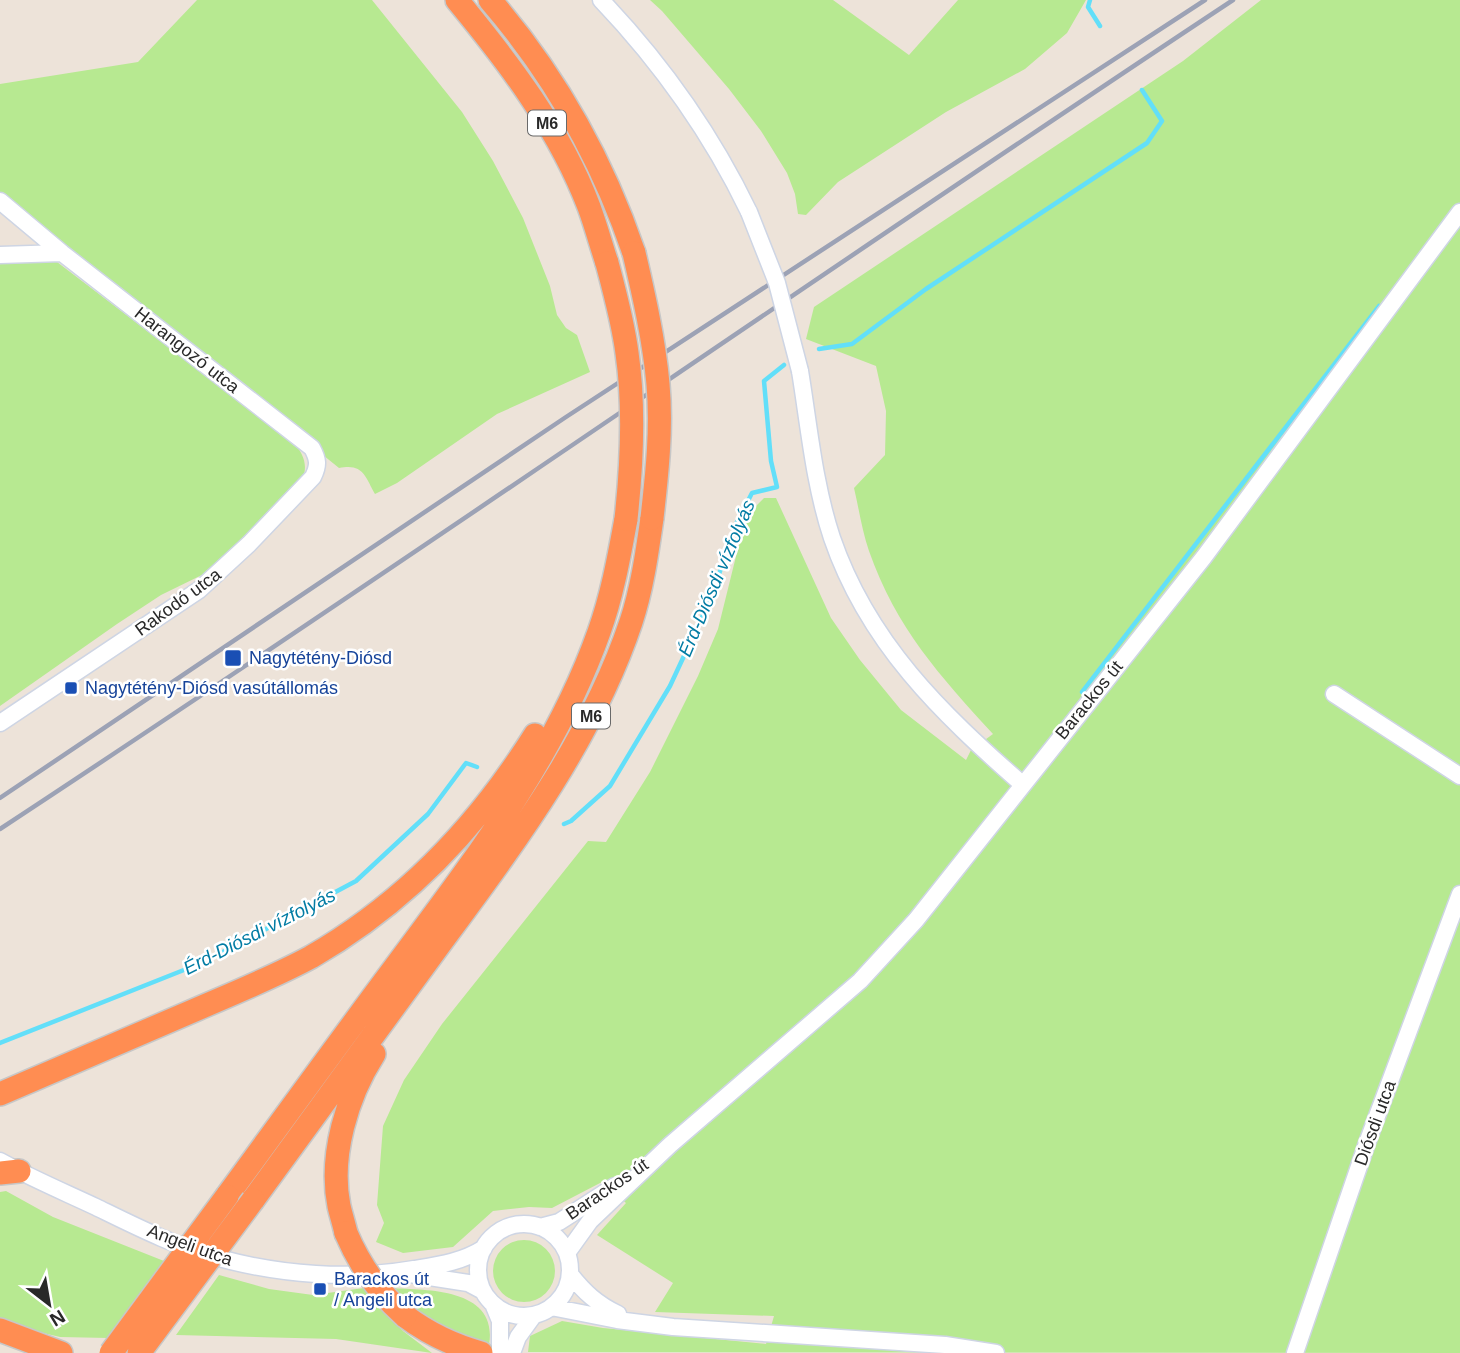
<svg xmlns="http://www.w3.org/2000/svg" width="1460" height="1353" font-family="Arial,sans-serif">
  <style>
    .green { fill: #b7e991 }
    .lines { fill: none; stroke-linecap: round; stroke-linejoin: round }
    .stream { stroke: #62dff9; stroke-width: 4.5 }
    .minor-casing { stroke: #ced5e4; stroke-width: 19 }
    .highway-casing { stroke: #c7c7c7; stroke-width: 26 }
    .minor { stroke: #fff; stroke-width: 16 }
    .highway { stroke: #ff8d52; stroke-width: 23 }
    .rail { stroke: #9ca2b5; stroke-width: 4.5 }
    .minor-bridge-casing { stroke: #ced5e4; stroke-width: 19; stroke-linecap: butt }
    .highway-bridge-casing { stroke: #c7c7c7; stroke-width: 26; stroke-linecap: butt }
    .minor-bridge { stroke: #fff; stroke-width: 16 }
    .highway-bridge { stroke: #ff8d52; stroke-width: 23 }
    .transit-dot { fill: #1a4fb4; stroke: #fff; stroke-width: 2.5 }
    .labels { text-anchor: middle; stroke-width: 5; stroke-linejoin: round; paint-order: stroke }
    .shield { fill: #fff; stroke: #696969; stroke-width: 2 }
    .shield-label { font-size: 16px; font-weight: bold; fill: #292929 }
    .street-label { font-size: 18px; fill: #292929; stroke: #fff }
    .transit-label { font-size: 18px; fill: #164399; stroke: #fff; text-anchor: start }
    .water-label { font-size: 19px; font-style: italic; fill: #027ca4; stroke: #fff }
  </style>
  <rect width="100%" height="100%" fill="#ede3d9"/>
  <!-- green -->
  <path class="green" d="M197,0H372L462,112L493,161L523,218L550,286L557,315L566,328L577,335L590,372L497,414L397,483L375,494C365,476 363,463 339,468L0,193V84L138,62Z
    M650,0H833L909,55L958,0H1086L1067,33L1025,69L946,112L838,182L806,215L798,214L795,194L787,173L761,131L729,89L662,11Z
    M1261,0H1460V1353L528,1352L530,1336L562,1321L603,1328L766,1344L774,1316L655,1312L673,1283L597,1235L626,1203L602,1182L552,1208L529,1207L493,1211L453,1247L403,1253L376,1242L384,1223L377,1205L383,1126L404,1080L442,1024L588,841L606,842L650,772L698,676L718,629L746,516L764,498H776L831,618L860,660L901,710L966,760L971,750L993,734C940,676 896,628 869,551C862,531 859,509 854,488L885,455L886,411L876,366L806,339L814,307L1183,61Z
    M0,260L57,262L293,442C303,453 308,464 303,478L233,553L208,572L161,595L117,624L0,706Z
    M6,1191L53,1217L164,1261L109,1338L60,1337L6,1324L0,1320V1192Z
    M493 1271a31 31 0 1 1 62 0a31 31 0 1 1-62 0Z
    M219,1275L269,1289L313,1295L364,1288L403,1331L432,1353L336,1339L176,1335Z
    M388,1288C425,1290 499,1287 489,1345L473,1342L410,1311Z"/>
  <g class="lines">
    <!-- stream -->
    <path class="stream" d="M1090,0L1088,7L1100,26
      M819,349L852,344L926,289L1147,143L1162,121L1142,90
      M1082,692L1379,306
      M564,824L571,821L610,786L670,686L710,600L737,522L752,493L777,487L771,461L764,381L784,365
      M0,1043L204,962L356,881L428,814L466,763L477,767"/>
    <!-- minor casing -->
    <g class="minor-casing">
      <path id="minor" d="M601,0C662,64 711,133 749,212
        M0,201L62,253L312,448C318,459 319,465 313,477L249,544L199,590L0,723
        M0,255L62,253
        M800,371C809,426 814,484 832,538C868,643 941,713 1022,784
        M1334,694L1460,776
        M0,1161C31,1178 64,1192 96,1207C135,1226 176,1247 219,1258C281,1275 350,1280 414,1269C439,1265 462,1262 484,1248
        M478 1270a46 46 0 1 1 92 0a46 46 0 1 1-92 0Z
        M540,1227L559,1222L615,1186
        M567,1253L590,1221L670,1145L860,981L916,920L1204,557L1460,212
        M410,1274L468,1283L483,1291
        M570,1274C584,1292 597,1304 618,1314
        M493,1304L500,1321V1353
        M551,1307L617,1320L673,1327L945,1345L996,1353
        M512,1353L518,1337L534,1315
        M1295,1353L1367,1143L1460,894"/>
    </g>
    <!-- highway casing -->
    <g class="highway-casing">
      <path id="highway" d="M457,0C509,63 560,130 589,207C596,226 601,245 607,263
        M490,0C555,75 602,159 634,253
        M0,1094C65,1066 130,1038 195,1010C234,993 274,977 311,957C405,903 478,826 535,735
        M0,1173L19,1171
        M227,1196C282,1121 337,1045 393,970C471,865 555,757 599,632C612,596 619,557 626,519
        M253,1200C314,1116 376,1032 437,948C512,846 590,744 631,622C642,589 647,553 652,518
        M346,1233C344,1224 341,1215 339,1206C329,1156 347,1096 374,1054
        M405,1316C429,1334 452,1345 481,1353
        M0,1330L61,1353"/>
    </g>
    <!-- minor -->
    <use href="#minor" class="minor"/>
    <!-- highway -->
    <use href="#highway" class="highway"/>
    <!-- rail -->
    <path class="rail" d="M0,798L566,417L1205,0
      M0,829C414,557 820,273 1233,0"/>
    <!-- minor-bridge casing -->
    <g class="minor-bridge-casing">
      <path id="minor-bridge" d="M749,212L777,283L800,371"/>
    </g>
    <!-- highway-bridge casing -->
    <g class="highway-bridge-casing">
      <path id="highway-bridge" d="M634,253C644,296 654,340 658,384C662,429 657,474 652,518
        M607,263C615,293 623,322 627,353C635,408 632,464 626,519
        M346,1233C360,1266 378,1292 405,1316
        M111,1353L227,1196
        M139,1353L253,1200"/>
    </g>
    <!-- minor-bridge -->
    <use href="#minor-bridge" class="minor-bridge"/>
    <!-- highway-bridge -->
    <use href="#highway-bridge" class="highway-bridge"/>
  </g>
  <!-- markers -->
  <g class="transit-dot">
    <rect x="224" y="649" width="18" height="18" rx="3.5"/>
    <rect x="64" y="681" width="14" height="14" rx="3.5"/>
    <rect x="313" y="1282" width="14" height="14" rx="3.5"/>
  </g>
  <g class="labels">
    <!-- shield labels -->
    <g class="shield">
      <rect x="528" y="110.5" width="38" height="25" rx="5"/>
      <rect x="572" y="703.5" width="38" height="25" rx="5"/>
    </g>
    <g class="shield-label">
      <text x="547" y="129">M6</text>
      <text x="591" y="722">M6</text>
    </g>
    <!-- street labels -->
    <g class="street-label">
      <text transform="translate(187 350) rotate(38)" y="6">Harangozó utca</text>
      <text transform="translate(178 602) rotate(-36)" y="6">Rakodó utca</text>
      <text transform="translate(1089 700) rotate(-51)" y="6">Barackos út</text>
      <text transform="translate(1375 1123) rotate(-70)" y="6">Diósdi utca</text>
      <text transform="translate(607 1189) rotate(-34)" y="6">Barackos út</text>
      <text transform="translate(190 1245) rotate(20)" y="6">Angeli utca</text>
    </g>
    <!-- transit labels -->
    <g class="transit-label">
      <text x="249" y="664">Nagytétény-Diósd</text>
      <text x="85" y="694">Nagytétény-Diósd vasútállomás</text>
      <text x="334" y="1285">Barackos út<tspan x="334" dy="21">/ Angeli utca</tspan></text>
    </g>
    <!-- water labels -->
    <g class="water-label">
      <text transform="translate(716 578) rotate(-67)" y="7">Érd-Diósdi vízfolyás</text>
      <text transform="translate(259 931) rotate(-27)" y="7">Érd-Diósdi vízfolyás</text>
    </g>
  </g>
  <!-- north arrow -->
  <g transform="translate(49 1304) rotate(149)" stroke="#ffffff" stroke-width="5" paint-order="stroke">
  <path d="M0-5L12 26L0 18L-12 26Z" fill="#292929"/>
  <text y="-10" font-size="19" font-weight="bold" text-anchor="middle" fill="#292929">N</text>
  </g>
</svg>
